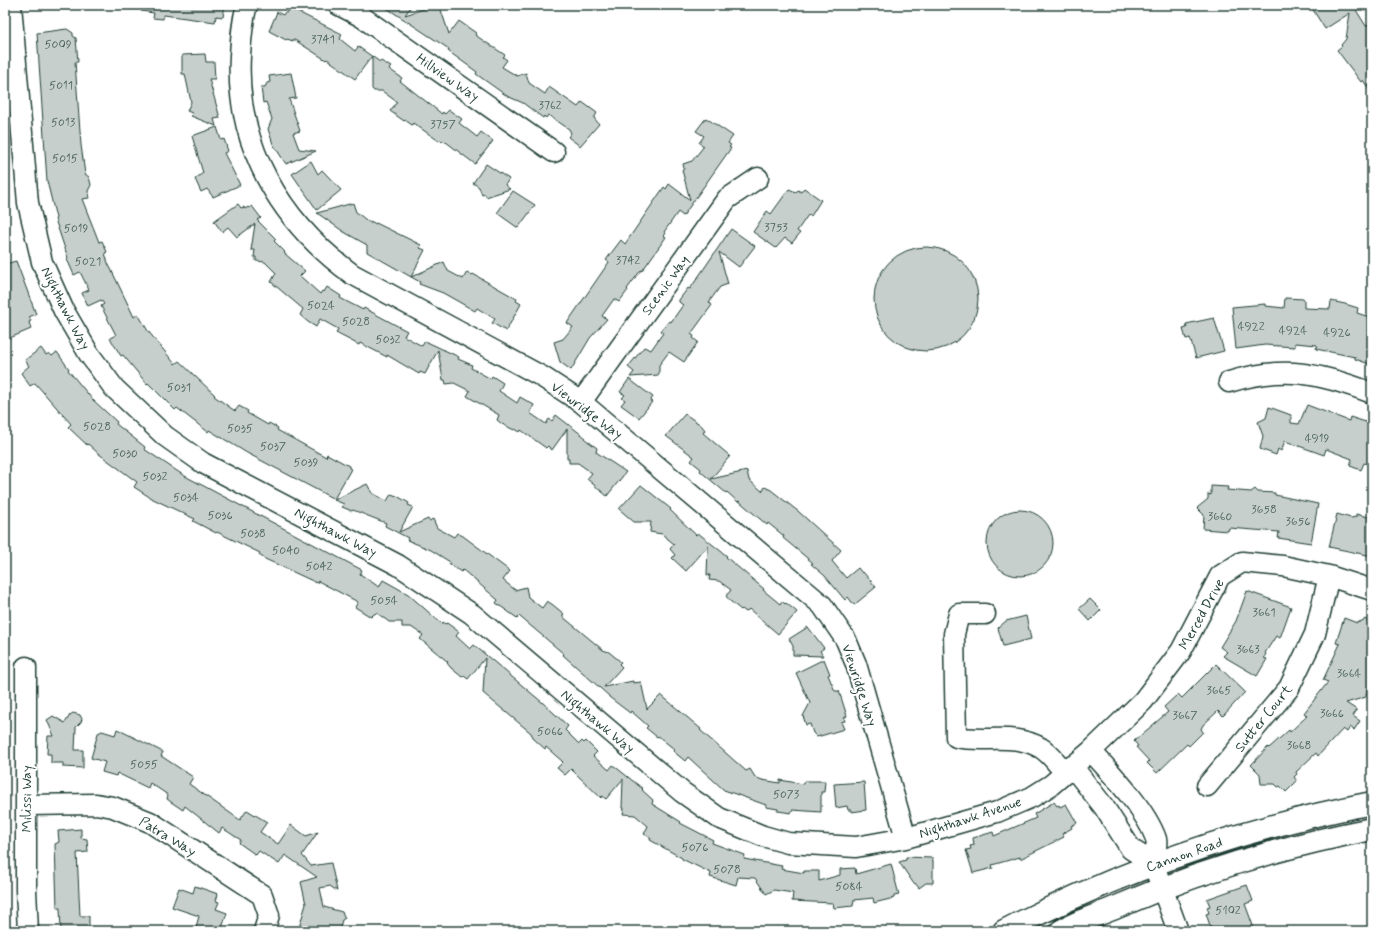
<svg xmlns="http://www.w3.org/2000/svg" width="1377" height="936" font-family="Mynerve,sans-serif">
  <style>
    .building { fill: #c7cfcc; stroke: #1f3d34 }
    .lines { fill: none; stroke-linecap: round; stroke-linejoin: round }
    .minor-casing { stroke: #1f3d34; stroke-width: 23 }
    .major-casing { stroke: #1f3d34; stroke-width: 25 }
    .minor { stroke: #fff; stroke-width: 20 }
    .major { stroke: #fff; stroke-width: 22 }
    .labels { text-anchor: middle; stroke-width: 4; stroke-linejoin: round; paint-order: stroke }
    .number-label { font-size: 12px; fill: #49625a }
    .street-label { font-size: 14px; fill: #1f3d34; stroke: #fff }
  </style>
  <rect width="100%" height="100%" fill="#fff"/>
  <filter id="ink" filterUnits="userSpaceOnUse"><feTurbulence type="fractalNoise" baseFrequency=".025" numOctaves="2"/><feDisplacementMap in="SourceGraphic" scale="8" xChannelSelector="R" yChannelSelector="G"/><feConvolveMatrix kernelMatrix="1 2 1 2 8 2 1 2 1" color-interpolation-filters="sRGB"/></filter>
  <g filter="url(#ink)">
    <!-- building -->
    <path class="building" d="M142,5H225L223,17L216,16L215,22L164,15L163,19L153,18L154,13L141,11Z
      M382,5H412L405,15L433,6L434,9L440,7L449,34L459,21L476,33L475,35L505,55L503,57L507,60L502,67L517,76L526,73L529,83L545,94L549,87L578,107L582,102L597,113L594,118L599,124L580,146L568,137L571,133L569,129L548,115L546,118L544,116L543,118L523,103L507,96L476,74L477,72L448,51L449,49Z
      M1310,5H1364L1356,10L1366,26L1368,25L1372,31V94L1363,80L1361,82L1337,50L1342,46L1341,45L1346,39L1350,13L1325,29Z
      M290,8L342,34L340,39L355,51L358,47L360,48L380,62L381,61L391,67L389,69L402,78L400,81L442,114L443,112L445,114L449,110L462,119L459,123L477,137L481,132L493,141L475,164L446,142L440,140L439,141L413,123L412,125L405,120L404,121L390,111L397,102L382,91H374L372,89V56L355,79L327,59L326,60L293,39V41L287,39L286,40L269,31L277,12L283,15L285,12L287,13Z
      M67,29L73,33V36L76,38L78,62H75L81,145L85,174L89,177L91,185L88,191L89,198L82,199L99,242L102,241L107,252L105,253L108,263L134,317L138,314L148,331L175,364L179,361L215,395L214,396L235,411L239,406L248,411L247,413L268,425L269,423L278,428L277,430L326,457L327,454L349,466V468L351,469L334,499L247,453L209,430L208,432L177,408L175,410L148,383L147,384L123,355L121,356L110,338L116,335L101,306L104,304L101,300L88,306L82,293L89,290L80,272L74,275L67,259L68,258L55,219L56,218L47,181L37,33Z
      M205,54L206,62H214L215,79H209L220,118L214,119L216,126L191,116L192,113L187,111L191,102L185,74H182V55Z
      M291,73L296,98L289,99L300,131L293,133L299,149L316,151L286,164L273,144L268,129L272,119L266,102L263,103L261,87H265L267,83L270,82L269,76Z
      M706,118L733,136L728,143L731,145L729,147L731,148L683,216L678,212L664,232L666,233L664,236L666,237L642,271L641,270L627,289L628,290L619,302L614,299L602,316L607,319L590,338L571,370L560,362L554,342L563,339L573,327L567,323L609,262L606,260L621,240L625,244L664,187L666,189L669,184L690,200L682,170L684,169L683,164L692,161L704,146L699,143L704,136L696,131Z
      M217,127L221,140L224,139L228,151L224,153L240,185L213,197L207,189L201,192L195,179L203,173L192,136Z
      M311,161L318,174L322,170L341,190L317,210L292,174Z
      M486,164L509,179L505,185L510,189L486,197L485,194L482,195L479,187L473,183Z
      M804,188L821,200L811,216L808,215L797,231L800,233L792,243L785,238L776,248L753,232L767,211L771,214L789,189L796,192L798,190L801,192Z
      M513,191L535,205L518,228L497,213Z
      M353,203L356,212L370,223V221L376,224V223L421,245L420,248L425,250L411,277L444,262L448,271L463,279L467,272L472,275L473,274L517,299L516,301L521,304L506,331L492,323L495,319L477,308L475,311L443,293L419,284L420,282L367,252V245L344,232L317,213Z
      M238,204L241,208L244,207L245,209L248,207L249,208L252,206L261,218L257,220L276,239L274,241L285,252L284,253L305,271L300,276L320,294L322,291L324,292L327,287L341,296L340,298L363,310L364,308L407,331L404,336L422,346L425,341L459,357L458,359L472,365L471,368L491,379L492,376L503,383L499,391L517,403L520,397L534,405L530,413L546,424L549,419L552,421L556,415L586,438L585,439L597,448L596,452L626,472L607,496L587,479L592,473L578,463H569V459H567V429L552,450L548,446L546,448L521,430L520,432L515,429L514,430L502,424L497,420L499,415L467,396L470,391L454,383L446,384L445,380H443L438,350L425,374L420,372L419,374L387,355V357L360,343L359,345L336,333L338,329L320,319L316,327L308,322L300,315L303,309L271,282L276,273L265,262L256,261V257H254L255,250H251L255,224L237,237L228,227L222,232L214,221Z
      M731,229L755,246L739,267L719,252L728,284L720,287L709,302L712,305L691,334L694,336L693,338L698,342L684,362L669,352L659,365V375L630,377L634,372L628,367L644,347L651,350L663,333L661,331L669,321L671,322L683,305L679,302V300L688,288L690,289Z
      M874 299a52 52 0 1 1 104 0a52 52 0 1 1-104 0Z
      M16,261L36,314L29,317L31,321L29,322L31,329L5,340V264Z
      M1285,298L1304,299V308L1330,309L1331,301L1345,304L1358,308L1357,313L1372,318V365L1355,359V357L1316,349L1317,345L1295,343V347L1265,345L1236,349L1232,307L1265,304V306L1284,308Z
      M1214,318L1224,351L1196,358L1190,338L1186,339L1183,329L1187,328L1186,324Z
      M41,348L46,355L49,353L52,356L57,352L69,369L68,370L93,400L117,422L116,424L145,447L144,449L183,475L362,570L360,574L379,587L383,580L408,594L442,624L443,622L446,624L447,623L459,632L456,636L470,649L474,645L543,703L568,726L565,730L579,744L582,741L584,743L586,741L597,752L593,756L609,770L613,765L643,789L642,790L653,800L652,804L681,822L680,823L713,840L712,843L745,855L744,859L782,866L781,869L804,873V871H819V881L840,875V869L855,868L856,874L891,864L899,895L894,896V898L874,903L873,898L854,900L853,906L834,908L833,903L792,901L793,893L774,890L766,894L755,878L738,877L736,885L710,877L711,873L682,859V858L650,840L651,838L644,834L648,826L635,815L623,814L624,808H622L623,779L606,799L602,796L601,798L571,769L565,775L557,768L563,762L546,747L545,749L534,739L531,733L483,693L485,658L468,679L464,676L462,677L451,668L447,663L448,662L420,639L423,635L411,627H402V622H389L377,613L374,614L371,617L355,607L358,602L318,581L317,583L276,564L265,559L259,555L260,553L217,532L216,533L193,521L195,519L151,498L134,487L137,482L99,454L88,444L87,445L68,427L71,424L35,383L30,386L21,373L29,366L25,360Z
      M629,379L653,397L650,401L652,402L639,418L621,405L625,400L622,398L625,395L620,392Z
      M1307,405L1349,421L1350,417L1369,423L1368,427L1372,429V454L1368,464L1364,463L1361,470L1350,466L1352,459L1326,449L1324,455L1285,441L1281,451L1278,449L1276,455L1260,449L1263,436L1258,422L1266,418L1269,407L1291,415V423L1299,424Z
      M685,414L701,425L705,430L703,433L730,456L711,479L747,471L749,480L762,491L765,487L771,490L799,512L841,550L832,561L846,578L858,568L862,573L863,572L876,587L854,605L848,597L845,600L825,576L811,564L813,563L783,538L784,536L768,523L767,525L739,501L738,502L727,492L726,493L700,471L701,469L691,461L694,457L666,436Z
      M367,484L372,493L387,501L391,494L397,496L409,503L408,505L413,507L399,532L428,519L429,521L433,519L437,528L454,537L457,533L463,536L510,571L503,580L515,590L526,587L528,597L542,608L547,601L553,605L564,614L562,616L603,650L609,652L621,662L619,664L622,667L604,687L633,681V683L641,682L647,709L661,695L701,729L700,730L746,771L750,769L755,777L762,780L780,783V780L803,784L804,781H825L824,792H821V812L792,810L791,813L778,811V809L766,807V805L724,790L688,757L685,761L673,751L674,749L658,736L657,737L646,728L648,726L631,711L630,713L609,697V696L563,655L564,654L519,616L517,618L496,603L498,600L463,570L461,572L449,564L450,562L431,550L407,540L408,538L385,526L386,523L353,510L352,511L342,507L344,504L334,500Z
      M641,485L671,509L670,510L696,535L698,533L727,556L726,557L764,589L763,590L780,604L782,601L785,604L786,603L797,612L778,634L749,609L746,612L742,609L741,610L730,601L726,596L731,590L719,581L709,580L710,575H707L708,546L686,571L672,558L675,555L670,549L674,544L662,534L650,532L651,522H634L619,509Z
      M1211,486L1228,487L1227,490L1251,492L1255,489L1258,492L1275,493V495L1318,504L1311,543L1278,538L1279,532L1229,528L1228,531L1203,529L1204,515L1197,508L1208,499V494L1211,495Z
      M987 543a33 33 0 1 1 66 0a33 33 0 1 1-66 0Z
      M1337,514L1351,518L1356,517V514L1372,518V556L1329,547Z
      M1247,591L1291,607L1280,638L1276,636L1265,653L1266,654L1264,658L1267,659L1257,676L1223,656L1227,652L1220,647L1236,621Z
      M1090,599L1101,610L1090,621L1079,609Z
      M1026,616L1031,639L1003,646L998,628L1006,621Z
      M1344,618L1357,623L1366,619L1372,632V655L1369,666L1372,667V683L1367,689L1366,697L1346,703L1357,710L1353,716L1360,721L1354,730L1350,727L1347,732L1343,729L1318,756L1316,753L1296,772L1297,774L1294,777L1297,781L1286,792L1280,786L1278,787L1275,784H1261L1260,774L1251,765L1268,747L1269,748L1289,730L1290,732L1307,716L1304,713L1328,682L1323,680L1340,644L1336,643Z
      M808,627L824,648L820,651L823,656L793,655V646L789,639Z
      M824,659L830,674L828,675L835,691H839L847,716L844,718L845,721L841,722L844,729L817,737L813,733L810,724L806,725L803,716L810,703L796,673Z
      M1216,664L1245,692L1223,716L1218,711L1203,725L1201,729L1203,732L1189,746L1187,744L1157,773L1147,763L1149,761L1136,747L1138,746L1134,741L1168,712L1164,707L1178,694L1182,698Z
      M73,713L80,715L82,719L81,722L76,727L75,750H83V768L63,767V763H51V754H47L48,736H54L47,720L53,716L65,723L70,715Z
      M117,729L163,752L161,756L193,777L189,784L240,820L247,810L267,822L260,832L278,844L291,825L306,836L318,832L302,855L311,866L331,863L337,891L330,886L320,888L324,907L342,912L345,918L342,920L339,931H298L306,904L301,882L317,877L285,855L279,864L259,851L256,855L239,843L241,840L222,828L219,833L185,806L183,810L171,802L167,799L168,795L150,783L148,788L117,773L116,776L102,772L105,762L91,758L98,733L102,731L115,735Z
      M864,782L866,810L851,812V810H848L847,806L836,808L834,784Z
      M1054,802L1057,806L1059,805L1060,807L1066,804L1077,823L1071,826L1072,828L1062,834L1064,837L1020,859V857L992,865L993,868L973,873L966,850L971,849L970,846L974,845L973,838L993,832L994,836L1036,818L1034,814Z
      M81,829V838L87,839L88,852L77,853L80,916H89V931H61L60,908H57L55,844L59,842L58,831Z
      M906,857L932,858V861H933V883H926L919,888L915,883L914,884L899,862L906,860Z
      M1247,885L1253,901L1245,904L1255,931H1212L1206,914L1209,913L1207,907L1210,906L1207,899Z
      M195,886L218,894L216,901L219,902L216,909L227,913L221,931H195L199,916L172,907L179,888L193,893Z"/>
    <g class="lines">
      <!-- minor casing -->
      <g class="minor-casing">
        <path id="minor" d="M11,5L28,203L42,262L64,311L89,354L114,388L165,436L203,463L398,565L472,614L682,792L719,818L763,836L788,843L856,847L906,838L997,812L1032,797L1051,785L1091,751L1143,701L1181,651L1220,576L1242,562L1283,566L1329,576L1372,590
          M247,5C242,22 241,38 240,56C235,146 281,222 352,274L541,376L581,402L822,605L846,640L856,664L906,838
          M339,5L362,17L554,152
          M1229,382C1285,365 1319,373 1372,393
          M581,402L727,199L758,178
          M985,614H959L954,634L956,737C984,743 1014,732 1041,748C1050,753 1058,765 1065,772
          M26,667V890L28,931
          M1091,751C1112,774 1146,810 1156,839C1158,845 1154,856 1153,863
          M1072,766L1104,807L1131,849L1153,863
          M1207,786L1289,688L1315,634L1329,576
          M26,805L96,804L113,807L150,822L262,895L269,915L264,931
          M1153,863L1178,931"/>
      </g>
      <!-- major casing -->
      <g class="major-casing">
        <path id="major" d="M1004,931C1120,871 1243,828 1372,803
          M1061,931C1079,921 1098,915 1117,907C1199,871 1285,846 1372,829"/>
      </g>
      <!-- minor -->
      <use href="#minor" class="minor"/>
      <!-- major -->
      <use href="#major" class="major"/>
    </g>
  </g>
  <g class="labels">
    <!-- number labels -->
    <g class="number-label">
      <text x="323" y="43">3741</text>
      <text x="58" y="48">5009</text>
      <text x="61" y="89">5011</text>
      <text x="550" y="109">3762</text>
      <text x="63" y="126">5013</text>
      <text x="443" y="128">3757</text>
      <text x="65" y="162">5015</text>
      <text x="776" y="231">3753</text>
      <text x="76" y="232">5019</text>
      <text x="628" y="264">3742</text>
      <text x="88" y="265">5021</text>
      <text x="321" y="309">5024</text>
      <text x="356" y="325">5028</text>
      <text x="1251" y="330">4922</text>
      <text x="1293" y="334">4924</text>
      <text x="1337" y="336">4926</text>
      <text x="388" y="343">5032</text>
      <text x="179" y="391">5031</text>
      <text x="97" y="430">5028</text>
      <text x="240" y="432">5035</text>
      <text x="1317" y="442">4919</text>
      <text x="273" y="450">5037</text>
      <text x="125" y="457">5030</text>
      <text x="306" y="466">5039</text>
      <text x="155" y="480">5032</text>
      <text x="186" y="501">5034</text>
      <text x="1264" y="513">3658</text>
      <text x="220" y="519">5036</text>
      <text x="1220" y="520">3660</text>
      <text x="1298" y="525">3656</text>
      <text x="253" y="537">5038</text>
      <text x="286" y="554">5040</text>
      <text x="319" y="570">5042</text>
      <text x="384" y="604">5054</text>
      <text x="1264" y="616">3661</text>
      <text x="1248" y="653">3663</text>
      <text x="1349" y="677">3664</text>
      <text x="1219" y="694">3665</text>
      <text x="1332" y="717">3666</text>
      <text x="1185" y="719">3667</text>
      <text x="550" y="735">5066</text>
      <text x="1299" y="749">3668</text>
      <text x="144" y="768">5055</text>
      <text x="786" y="798">5073</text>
      <text x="695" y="851">5076</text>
      <text x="727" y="873">5078</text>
      <text x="849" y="890">5084</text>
      <text x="1228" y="914">5102</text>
    </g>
    <!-- street labels -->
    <g class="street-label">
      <text transform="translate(448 77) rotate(35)" y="5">Hillview Way</text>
      <text transform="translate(665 285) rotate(-54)" y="5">Scenic Way</text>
      <text transform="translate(66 308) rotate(63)" y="5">Nighthawk Way</text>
      <text transform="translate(587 410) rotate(37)" y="5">Viewridge Way</text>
      <text transform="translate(336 532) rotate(28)" y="5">Nighthawk Way</text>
      <text transform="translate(1201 614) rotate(-61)" y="5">Merced Drive</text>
      <text transform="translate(860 685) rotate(72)" y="5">Viewridge Way</text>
      <text transform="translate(1263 718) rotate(-51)" y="5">Sutter Court</text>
      <text transform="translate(598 721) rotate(40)" y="5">Nighthawk Way</text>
      <text transform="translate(26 799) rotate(-90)" y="5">Milissi Way</text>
      <text transform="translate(970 817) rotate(-18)" y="5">Nighthawk Avenue</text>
      <text transform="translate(168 836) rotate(31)" y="5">Patra Way</text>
      <text transform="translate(1184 854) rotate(-19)" y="5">Cannon Road</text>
    </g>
  </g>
  <!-- margin -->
  <rect width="1377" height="936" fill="none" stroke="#fff" stroke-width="20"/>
  <rect x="10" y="10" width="1357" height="916" fill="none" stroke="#1f3d34" stroke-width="1.5" filter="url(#ink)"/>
</svg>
